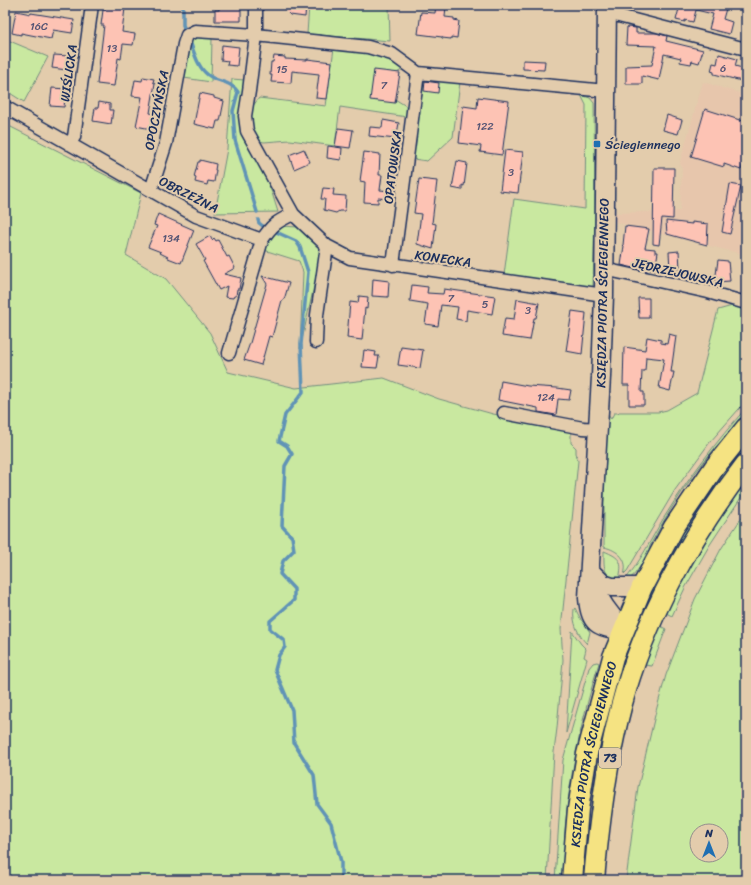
<svg xmlns="http://www.w3.org/2000/svg" width="751" height="885" font-family="Sriracha,sans-serif">
  <style>
    .built { fill: #e7c6ac }
    .green { fill: #c9e8a0; stroke: #728c7f; fill-rule: evenodd }
    .lines { fill: none; stroke-linecap: round; stroke-linejoin: round }
    .stream { stroke: #6093b6; stroke-width: 3.5 }
    .building { fill: #fdc3b4; stroke: #1b2f5e }
    .street-casing { stroke: #1b2f5e; stroke-width: 15 }
    .secondary-casing { stroke: #1b2f5e; stroke-width: 21 }
    .primary-casing { stroke: #1b2f5e; stroke-width: 23 }
    .street { stroke: #e3ccac; stroke-width: 12 }
    .secondary { stroke: #e3ccac; stroke-width: 18 }
    .primary { stroke: #f5e382; stroke-width: 20 }
    .poi-dot { fill: #1f6fb2; stroke: #e3ccac; stroke-width: 1.5 }
    .labels { text-anchor: middle; stroke-width: 4; stroke-linejoin: round; paint-order: stroke }
    .number-label { font-size: 11px; fill: #545474 }
    .shield { fill: #e3ccac; stroke: #575e75; stroke-width: 1 }
    .shield-label { font-size: 12px; font-weight: bold; fill: #1b2f5e }
    .street-label { font-size: 13px; fill: #1b2f5e; stroke: #e3ccac }
    .poi-label { font-size: 13px; fill: #1b2f5e; stroke: #e3ccac; text-anchor: start }
  </style>
  <rect width="100%" height="100%" fill="#e3ccac"/>
  <filter id="ink" filterUnits="userSpaceOnUse"><feTurbulence type="fractalNoise" baseFrequency=".025" numOctaves="2"/><feDisplacementMap in="SourceGraphic" scale="8" xChannelSelector="R" yChannelSelector="G"/><feConvolveMatrix kernelMatrix="1 2 1 2 8 2 1 2 1" color-interpolation-filters="sRGB"/></filter>
  <g filter="url(#ink)">
    <!-- built -->
    <path class="built" d="M703,82L746,95V255L615,222V213L680,211L682,170L680,162Z"/>
    <!-- green -->
    <path class="green" d="M309,5L339,7L340,5H389L390,41L307,34Z
      M195,36L212,38L211,82L184,78L186,48Z
      M5,39L48,57L24,102L5,90Z
      M334,48L387,56L403,69L391,77L390,96L406,106L407,117L340,107L335,146L290,140L264,142L256,140L250,126L249,111L259,98L326,106Z
      M232,79L244,80V124L272,193L278,212L215,213L227,149Z
      M424,79L460,82L453,137L427,161L413,159Z
      M581,95L590,98L594,103L595,212L593,286L587,288L504,275L514,199L585,209L586,105Z
      M5,124L141,193L126,255L166,279L210,333L228,372L296,388L384,378L439,399L493,414L571,429V443L576,448V453L578,461L561,629L563,660L557,728L554,752L547,880H5Z
      M281,226L298,227L313,239L322,250L300,349L303,272L299,261L264,250L271,232Z
      M736,305L746,309V401L710,442L675,490L627,571L624,574C629,560 618,550 604,547V493L608,415L611,419L614,413H618L619,412H658L667,410L697,393L718,310Z
      M746,408V415C708,451 678,494 653,540C645,555 639,577 622,583C640,564 651,538 665,516C689,477 716,442 746,408Z
      M746,438V453L735,467L650,607L644,604L666,555Z
      M746,479V490L709,546L685,588L672,616L666,613L677,590L717,519Z
      M746,511V880H626L638,787L656,711L666,675L695,599L721,549ZM697,831H721V855H697Z
      M604,551C621,558 623,562 619,579C602,577 604,565 604,551Z
      M575,608L580,618L590,632L587,644C578,635 572,622 574,609Z
      M660,626L666,629L652,666L644,665Z
      M572,631L581,644L586,649L584,657L587,659L566,733Z
      M597,662L599,663C584,711 573,759 567,809C564,833 564,857 563,880H555L563,760L589,668L593,663Z"/>
    <g class="lines">
      <!-- stream -->
      <path class="stream" d="M183,5V25L185,30
        M189,39C194,51 197,67 208,75C218,83 230,80 238,92L233,111L235,140L257,212
        M258,220L259,223L264,227
        M274,231L296,241L300,247L308,272L301,344L303,392L285,415L279,441L287,446L292,454L285,466L282,526L292,537L294,550L283,561L280,574L294,589V600L270,621V629L284,640L285,647L279,655L275,670L292,710L294,743L314,775L317,804L331,823L341,862V880"/>
    </g>
    <!-- building -->
    <path class="building" d="M287,5H306L305,17L290,15L286,11Z
      M436,5H446L445,17L454,18V20L459,21L457,38L451,37V39L442,38V37L418,34L421,12L435,13Z
      M680,5H727L723,19L732,22L729,34L709,29L713,14L696,10L693,22L685,20V22L676,20Z
      M106,6L125,8L122,32L135,34L133,45L123,44L121,59L118,58L114,86L97,84L104,25H101L103,10H105Z
      M223,7H241V21H215V10H219V8Z
      M16,11L31,14V13L74,20L72,33L53,30L51,39L21,33V35L12,33Z
      M627,27L636,28V33H656L667,36L666,41L703,50L699,63L692,61L691,64L680,62L681,58L664,54L659,80L642,76V84H626V66L652,65L656,46L626,45Z
      M222,45L239,47L237,66L227,65L228,61L221,60Z
      M719,54L737,59L735,66L746,69V82L714,74V72L711,71L713,63L717,64Z
      M54,55L69,56L67,70L52,68Z
      M274,56L285,57V59L307,60V59L332,62L327,99L316,98L319,74L292,71L291,83L271,82L272,75H270L271,62H273Z
      M523,60L545,61L544,70L523,69Z
      M374,70L400,73L395,103L370,100Z
      M143,77L154,79L153,82L155,83L150,113L154,114L151,129L136,126L142,97L132,96L135,80L142,81Z
      M425,81L439,83L438,93L424,91Z
      M52,88L66,89L64,107L50,106Z
      M200,93L214,96V98L224,101L220,121H217L215,129L194,124Z
      M478,97L509,101L502,155L480,152L481,146L459,143L463,106L477,108Z
      M99,102L110,104V110H113L111,124L93,121L95,108H98Z
      M705,109L746,122V151L741,170L724,164V167L691,157Z
      M667,115L682,120L678,134L663,130Z
      M383,120L399,123L396,139L369,136L370,127L382,128Z
      M338,128L353,130L350,148L335,146Z
      M328,146L342,148L341,160L327,158Z
      M304,149L310,162L294,169L289,155Z
      M505,150L523,152L518,193L500,191Z
      M364,152L380,154L379,175H382L380,190L390,191V199L378,198V203L364,202L365,182L360,181Z
      M200,160L216,164L215,170H216L214,182L208,181L207,185L195,182L196,178L194,177L198,162H200Z
      M457,161L467,163L464,186L462,185V190L452,188Z
      M654,168H674L673,219L662,218L659,245L653,244Z
      M419,179L437,181L432,223L436,224L433,249L417,244L421,214L414,213Z
      M730,184L741,186L730,234L722,232Z
      M323,188L334,189L333,195L346,196L345,211H339L336,213L324,210L325,199H321Z
      M158,214L194,230L181,263L168,258V257L160,253L161,252L148,247L157,226L154,225Z
      M666,221L692,224V222L708,224L707,245L667,234Z
      M625,226L649,229L645,248L655,249V252H658L655,270L648,268L647,271L621,265L624,246L623,245Z
      M210,236L212,240L214,238L216,241L218,240L227,257L229,256L235,268L224,274L241,278L239,289H237L236,296H234L233,298L225,297L227,286L219,290L203,261L205,260L196,244Z
      M679,251L680,269H670L669,252Z
      M718,260L728,261L730,281L715,282Z
      M262,276L289,283L284,300H282L272,337L269,336L261,365L244,360L250,343L267,284Z
      M373,279L389,281L388,297L372,296Z
      M412,285L428,287L427,293L443,294L444,289L495,296L492,314L467,310L466,321L456,319L458,307L441,305L438,326L425,324L428,304L410,301Z
      M359,296L368,297L367,309L365,308L362,340L347,338L350,302L358,303Z
      M638,298H649V318H639Z
      M517,299L539,303L536,318H534L530,340L502,336L505,318L514,319Z
      M572,311L586,313L582,354L566,351Z
      M669,334L676,336L671,372H674L670,391L659,388L664,359L646,357L645,371H642L641,392H644V405H629V385H623L624,347L645,350L647,337L661,340V343L667,344Z
      M401,347L423,350L420,368L398,365Z
      M364,350L376,352L375,356H379L377,368L362,367Z
      M501,381L528,386L557,388L571,390L569,400L558,399L556,415L538,412V408L498,400Z"/>
    <g class="lines">
      <!-- street casing -->
      <g class="street-casing">
        <path id="street" d="M256,5V35L249,91L245,116L247,131L293,214L327,246L350,258L604,295
          M607,13L746,49
          M5,107L196,216L262,240L229,353
          M69,144L74,137L92,5
          M151,190L166,143L184,44L187,35L195,31L256,35L368,47L392,54L418,73L606,91
          M262,240C272,225 276,222 293,214
          M393,265L418,73
          M604,269L708,292L746,303
          M316,342L317,315L327,246
          M504,413L583,428L598,429"/>
      </g>
      <!-- secondary casing -->
      <g class="secondary-casing">
        <path id="secondary" d="M607,5L604,295L601,377L588,598C590,625 598,626 623,631
          M590,571L603,584L612,587H642
          M589,581L605,607L623,631"/>
      </g>
      <!-- primary casing -->
      <g class="primary-casing">
        <g id="primary">
          <path id="s1" d="M572,880L578,809L587,754L613,657L642,587L674,527L714,468L746,428"/>
          <path d="M594,880C599,822 606,764 621,707C644,620 691,535 746,464"/>
        </g>
      </g>
      <!-- street -->
      <use href="#street" class="street"/>
      <!-- secondary -->
      <use href="#secondary" class="secondary"/>
      <!-- primary -->
      <use href="#primary" class="primary"/>
    </g>
  </g>
  <!-- markers -->
  <rect class="poi-dot" x="593" y="140" width="8" height="8" rx="2"/>
  <g class="labels">
    <!-- number labels -->
    <g class="number-label">
      <text x="39" y="30">16C</text>
      <text x="112" y="52">13</text>
      <text x="723" y="72">6</text>
      <text x="282" y="73">15</text>
      <text x="384" y="89">7</text>
      <text x="485" y="130">122</text>
      <text x="511" y="176">3</text>
      <text x="171" y="242">134</text>
      <text x="451" y="302">7</text>
      <text x="485" y="308">5</text>
      <text x="528" y="314">3</text>
      <text x="546" y="401">124</text>
    </g>
    <!-- shield labels -->
    <rect class="shield" x="599" y="748" width="22" height="20" rx="3"/>
    <g class="shield-label">
      <text x="610" y="762">73</text>
    </g>
    <!-- street labels -->
    <g class="street-label">
      <text transform="translate(68 73) rotate(-82)" y="5">WIŚLICKA</text>
      <text transform="translate(156 110) rotate(-79)" y="5">OPOCZYŃSKA</text>
      <text transform="translate(392 167) rotate(-83)" y="5">OPATOWSKA</text>
      <text transform="translate(189 194) rotate(27)" y="5">OBRZEŻNA</text>
      <text transform="translate(443 258) rotate(8)" y="5">KONECKA</text>
      <text transform="translate(678 272) rotate(13)" y="5">JĘDRZEJOWSKA</text>
      <text transform="translate(602 293) rotate(-89)" y="5">KSIĘDZA PIOTRA ŚCIEGIENNEGO</text>
      <text dy="5" stroke="none"><textPath href="#s1" startOffset="128">KSIĘDZA PIOTRA ŚCIEGIENNEGO</textPath></text>
    </g>
    <!-- poi labels -->
    <g class="poi-label">
      <text x="605" y="149">Ściegiennego</text>
    </g>
  </g>
  <!-- margin -->
  <rect width="751" height="885" fill="none" stroke="#e3ccac" stroke-width="20"/>
  <rect x="10" y="10" width="731" height="865" fill="none" stroke="#1b2f5e" stroke-width="1.5" filter="url(#ink)"/>
  <!-- north arrow -->
  <g transform="translate(709 843)"><circle r="19" fill="#e3ccac" stroke="#938d8d"/>
  <path d="M0-3L7 15L0 10L-7 15Z" fill="#1f6fb2"/>
  <text y="-6" font-size="11" font-weight="bold" text-anchor="middle" fill="#1b2f5e">N</text>
  </g>
</svg>
